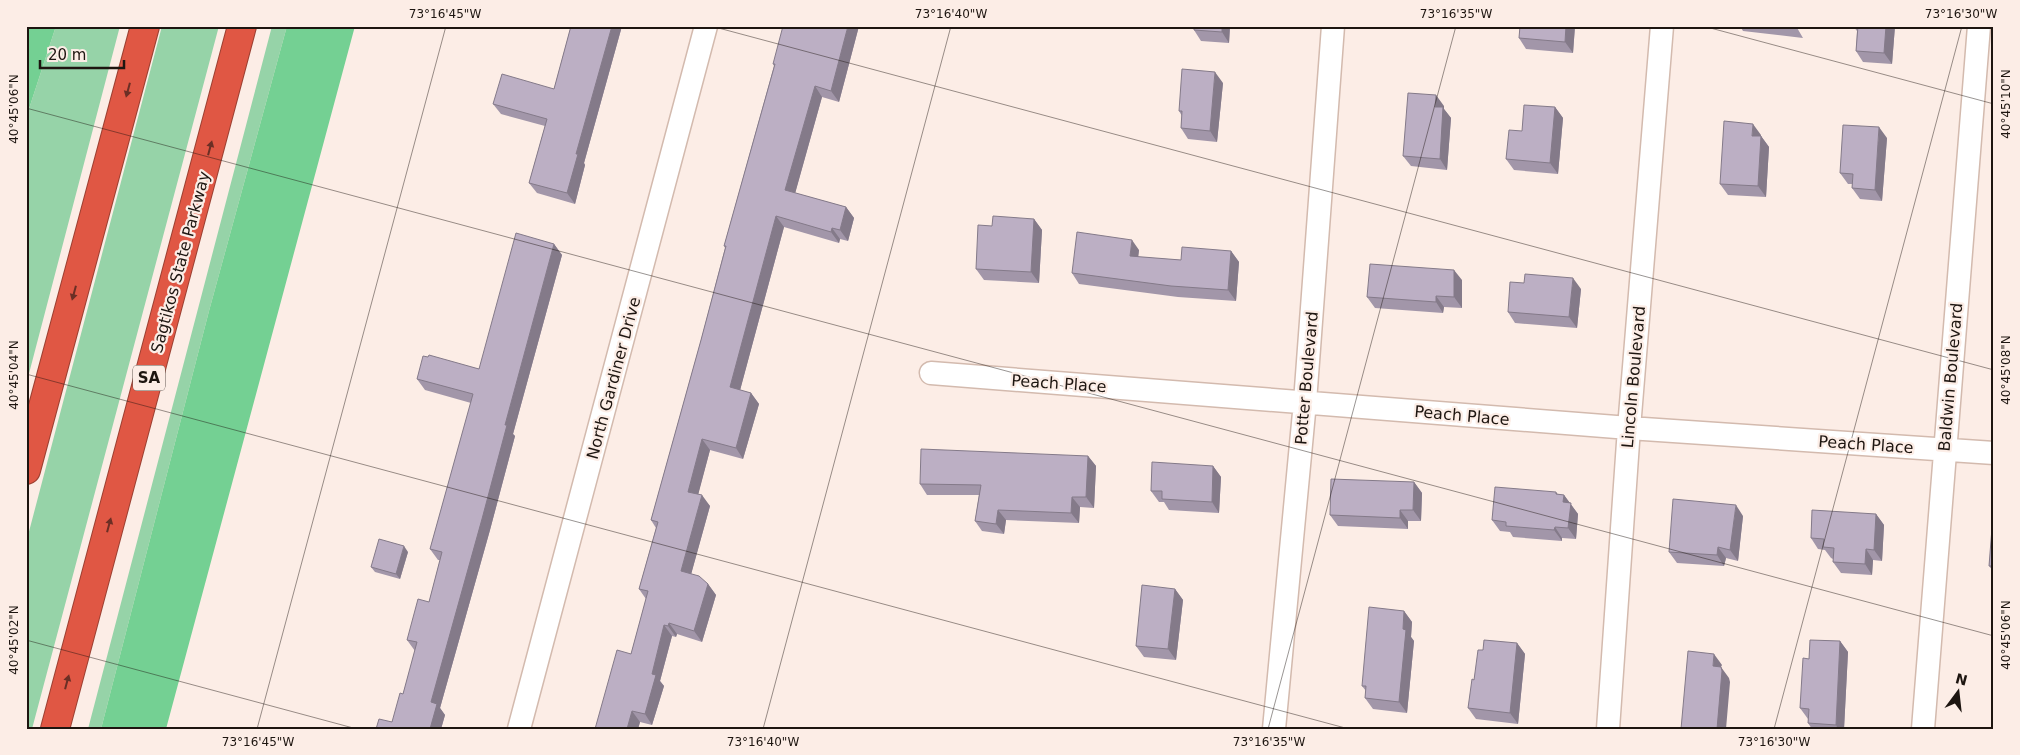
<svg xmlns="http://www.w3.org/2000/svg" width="2020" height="755" font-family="'DejaVu Sans',sans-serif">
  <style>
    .green { fill: #96d3a8 }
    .forest { fill: #74d093 }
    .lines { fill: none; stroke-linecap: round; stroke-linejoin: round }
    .street-casing { stroke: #d3baae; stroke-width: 25 }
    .highway-casing { stroke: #9c4032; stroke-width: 30 }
    .street { stroke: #fff; stroke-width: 22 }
    .highway { stroke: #e05744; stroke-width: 28 }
    .wall { fill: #a296a9 }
    .shaded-wall { fill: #847a89 }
    .building { fill: #bcafc4; stroke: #847a89 }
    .oneway { fill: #6b2f25 }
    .ticks { fill: none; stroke: #1d1510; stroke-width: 1; stroke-opacity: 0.45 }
    .labels { text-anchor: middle; stroke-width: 4.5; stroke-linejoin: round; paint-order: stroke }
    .shield { fill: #fcede6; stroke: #605650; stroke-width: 1 }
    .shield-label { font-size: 15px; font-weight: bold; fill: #1d1510 }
    .street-label { font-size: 16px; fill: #1d1510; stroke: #fcede6 }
    .neatline { fill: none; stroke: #1d1510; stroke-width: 2 }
    .ticks-label { font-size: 12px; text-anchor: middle; fill: #1d1510 }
  </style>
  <rect width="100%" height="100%" fill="#fcede6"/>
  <!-- green -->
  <path class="green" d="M56,26H120L26,385V118Z
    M162,26H219L32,729H26V543Z
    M272,26H287L209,311L101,729H88Z"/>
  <!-- forest -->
  <path class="forest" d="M26,26H56L26,118Z
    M287,26H355L166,729H101L209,311Z"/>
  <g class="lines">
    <!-- street casing -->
    <g class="street-casing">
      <path id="street" d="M931,373L1629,428L1994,453
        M519,729L706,26
        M1274,729L1305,402L1333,26
        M1608,729L1629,428L1662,26
        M1923,729L1979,26"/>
    </g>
    <!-- highway casing -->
    <g class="highway-casing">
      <path id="highway" d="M26,470L145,26
        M55,729L242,26"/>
    </g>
    <!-- street -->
    <use href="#street" class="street"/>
    <!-- highway -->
    <use href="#highway" class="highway"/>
  </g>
  <!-- wall -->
  <path class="wall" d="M571,26H622L584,163L585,165L575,204L537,193L529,183L545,126L501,114L493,104L554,89Z
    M859,26L839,102L822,97L795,193L846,207L854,218L848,241L840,239L839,243L784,227L740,390L751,393L759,404L743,459L710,450L698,494L710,506L691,574L708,584L716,595L702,642L677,634L676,637L672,636L660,681L664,686L652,725L640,722L638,729H595L631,654L646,599L639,589L656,528L651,520L701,340L725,248L724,246L774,66L773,64Z
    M1178,26H1230L1229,43L1201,41L1194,30V28H1179Z
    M1575,26L1573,53L1526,49L1519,38Z
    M1740,26H1796L1803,38L1743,31Z
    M1853,26H1895L1892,64L1863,62L1856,51L1857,31Z
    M1223,83L1217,142L1188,139L1181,128L1182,116L1179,111Z
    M1444,106V109L1451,118L1447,170L1411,166L1403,156Z
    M1555,107L1563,118L1558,174L1514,170L1506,159L1522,131Z
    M1761,135V136L1769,147L1766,197L1728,195L1720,184Z
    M1887,138L1882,201L1860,199L1852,188V184H1848L1840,173Z
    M1034,219L1042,230L1039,283L984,280L976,269Z
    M554,244L562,255L513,434L515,436L490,530L440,708L445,715L441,729H376L392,722L403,694L415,651L407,640L429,602L440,560H438L430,549L471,403L425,390L417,379L428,357L479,369Z
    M1139,250L1138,257L1181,260L1231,251L1239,262L1236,301L1178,297L1079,284L1072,273Z
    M1462,280V308L1444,307L1443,313L1375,308L1367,297Z
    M1581,289L1577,328L1515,323L1508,312Z
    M1088,456L1096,466L1094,508L1080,507L1079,523L1006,520L1004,534L982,531L975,521L979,495H927L920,484Z
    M1213,466L1221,477L1219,513L1169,510L1164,502H1159L1151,491Z
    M1414,482L1422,493L1421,521H1408V529L1338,526L1330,515Z
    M1558,494L1564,495L1578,514L1576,539L1562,538V541L1513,537L1510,532L1500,531L1492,520Z
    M1876,514L1884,525L1882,561L1873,560L1872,575L1841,573L1833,562V559L1831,558L1825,550L1818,549L1811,538Z
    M1743,516L1738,561L1726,558L1724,566L1677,563L1669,552Z
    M1994,528V572L1989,566Z
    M408,552L400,579L375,572L371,567Z
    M1175,589L1183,600L1176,660L1144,657L1136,646Z
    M1404,611L1412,622L1411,637L1414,641L1407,713L1373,709L1365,698L1366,691L1362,686Z
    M1840,641L1848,652L1844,729H1812L1808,723V719L1800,708L1809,659Z
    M1517,643L1525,654L1518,724L1476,719L1468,708L1483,650Z"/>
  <!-- shaded-wall -->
  <path class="shaded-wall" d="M612,26H622L584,163L585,165L575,204L567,193L576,154Z
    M848,26H859L839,102L831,91Z
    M1222,26H1230L1229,43L1222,32Z
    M1566,26H1575L1573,53L1565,42Z
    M1886,26H1895L1892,64L1884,53Z
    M1215,72L1223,83L1217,142L1210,131Z
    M815,86L822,97L793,201L785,190Z
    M1436,95L1444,106V109L1451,118L1447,170L1440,159L1435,107Z
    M1555,107L1563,118L1558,174L1550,163Z
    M1753,124L1761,135L1760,147L1752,136Z
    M1879,127L1887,138L1882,201L1875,190Z
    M1761,136L1769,147L1766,197L1758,186Z
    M846,207L854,218L848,241L840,230Z
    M776,216L784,227L738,398L730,387Z
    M1034,219L1042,230L1039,283L1031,272Z
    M832,228L840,239L839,243L831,232Z
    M1132,240L1139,250L1137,267L1130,256Z
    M554,244L562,255L513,434L515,436L490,530L440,708L445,715L441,729H430L431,702L505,425Z
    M1231,251L1239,262L1236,301L1228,290Z
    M1454,270L1462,280V308L1454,297Z
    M1573,278L1581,289L1577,328L1569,317Z
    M1436,296L1444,307L1443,313L1436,302Z
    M751,393L759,404L743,459L736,448Z
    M702,439L710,450L696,503L688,492Z
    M1088,456L1096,466L1094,508L1086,497Z
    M1213,466L1221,477L1219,513L1212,502Z
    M1414,482L1422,493L1421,521L1413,510Z
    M1556,492L1563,501L1564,495L1578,514L1576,539L1568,528L1556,494Z
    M702,495L710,506L689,582L681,571Z
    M1072,497L1080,507L1079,523L1071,513Z
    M1736,505L1743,516L1738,561L1730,550Z
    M998,510L1006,520L1004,534L996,524Z
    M1400,510L1408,521V529L1400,518Z
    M1876,514L1884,525L1882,561L1874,550Z
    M1555,527L1562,538V541L1554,530Z
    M404,546L408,552L400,579L396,574Z
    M1718,547L1726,558L1724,566L1717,555Z
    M1866,549L1873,560L1872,575L1865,564Z
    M708,584L716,595L702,642L694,631Z
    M1175,589L1183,600L1176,660L1168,649Z
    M1404,611L1412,622L1411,637L1414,641L1407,713L1399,702Z
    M669,623L677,634L676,637L668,626Z
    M664,625L672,636L660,681L664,686L652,725L645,714L652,674Z
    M1840,641L1848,652L1844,729H1838L1836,725Z
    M1517,643L1525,654L1518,724L1510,713Z
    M1714,654L1722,665L1721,667L1729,678L1730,682L1726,729H1717L1713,666Z
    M632,711L640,722L638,729H627Z"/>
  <!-- building -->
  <path class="building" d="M571,26H612L576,154H578L567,193L529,183L547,119L493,104L502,74L554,89Z
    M783,26H848L831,91L815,86L785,190L846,207L840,230L832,228L831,232L776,216L730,387L751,393L736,448L702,439L688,492L702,495L681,571L699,576L708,584L694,631L669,623L668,626L664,625L652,674L656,675L645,714L632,711L627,729H595L617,650L631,654L648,591L639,589L658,522L651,520L701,340L726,246H724L775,64H773Z
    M1194,26H1222V32L1194,30Z
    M1520,26H1566L1565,42L1519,38Z
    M1858,26H1886L1884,53L1856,51Z
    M1182,69L1215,72L1210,131L1181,128L1182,111H1179Z
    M1408,93L1436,95L1435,107H1443L1440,159L1403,156Z
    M1524,105L1555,107L1550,163L1506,159L1509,130L1522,131Z
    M1724,121L1753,124L1752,136H1761L1758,186L1720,184Z
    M1843,125L1879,127L1875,190L1852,188L1853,174L1840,173Z
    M993,216L1034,219L1031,272L976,269L978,225L992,226Z
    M1077,232L1132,240L1130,256L1181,260L1182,247L1231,251L1228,290L1171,286L1072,273Z
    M516,233L554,244L505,425H507L482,519L431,702L437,704L430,729H376L379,719L392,722L400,693L403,694L417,642L407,640L418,599L429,602L442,552L430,549L473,394L417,379L423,356L428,357L429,355L479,369Z
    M1370,264L1454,270V297L1436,296V302L1367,297Z
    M1525,274L1573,278L1569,317L1508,312L1510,282L1524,283Z
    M921,449L1088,456L1086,497H1072L1071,513L998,510L996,524L975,521L981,485L920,484Z
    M1152,462L1213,466L1212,502L1162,499V491H1151Z
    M1331,479L1414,482L1413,510H1400V518L1330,515Z
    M1495,487L1556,492V494L1564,495L1563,502L1571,503L1568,528L1555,527L1554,530L1506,526V522L1492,520Z
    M1673,499L1736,505L1730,550L1718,547L1717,555L1669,552Z
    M1812,510L1876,514L1874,550L1866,549L1865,564L1833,562L1834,548L1823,547L1824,539L1811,538Z
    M1992,528H1994V566H1989Z
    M379,539L404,546L396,574L371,567Z
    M1142,585L1175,589L1168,649L1136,646Z
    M1369,607L1404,611L1403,629L1406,630L1399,702L1365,698L1366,686H1362Z
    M1484,640L1517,643L1510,713L1468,708L1472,679L1474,680L1478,650H1483Z
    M1810,640L1840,641L1836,725L1808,723L1809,709L1800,708L1803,658L1809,659Z
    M1688,651L1714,654L1713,666L1721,667L1722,671L1717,729H1681Z"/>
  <!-- one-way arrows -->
  <defs><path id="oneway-solid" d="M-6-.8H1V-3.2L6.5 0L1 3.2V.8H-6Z" transform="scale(1.25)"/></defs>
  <g class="oneway">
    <use href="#oneway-solid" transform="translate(128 90) rotate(105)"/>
    <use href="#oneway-solid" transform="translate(210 148) rotate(-75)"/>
    <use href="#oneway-solid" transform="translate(74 293) rotate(105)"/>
    <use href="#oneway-solid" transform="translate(109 525) rotate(-75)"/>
    <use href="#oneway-solid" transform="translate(67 682) rotate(-75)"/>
  </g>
  <!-- ticks -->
  <path class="ticks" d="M711,26L1994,370M1703,26L1994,104M26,108L1994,636M26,374L1349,729M26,640L357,729M257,729L446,26M763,729L951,26M1268,729L1456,26M1774,729L1962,26"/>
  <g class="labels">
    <!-- shield labels -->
    <rect class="shield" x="133" y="365.5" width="32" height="25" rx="4"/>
    <g class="shield-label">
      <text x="149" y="383">SA</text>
    </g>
    <!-- street labels -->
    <g class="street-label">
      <text transform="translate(180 262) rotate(-75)" y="6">Sagtikos State Parkway</text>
      <text transform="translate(1633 377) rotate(-85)" y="6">Lincoln Boulevard</text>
      <text transform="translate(1950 377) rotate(-85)" y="6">Baldwin Boulevard</text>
      <text transform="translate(613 378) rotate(-75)" y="6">North Gardiner Drive</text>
      <text transform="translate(1306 378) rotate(-85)" y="6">Potter Boulevard</text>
      <text transform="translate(1059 383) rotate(4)" y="6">Peach Place</text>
      <text transform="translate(1462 415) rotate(5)" y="6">Peach Place</text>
      <text transform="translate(1866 444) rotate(4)" y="6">Peach Place</text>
    </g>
  </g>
  <!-- border -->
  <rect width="2020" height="755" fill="none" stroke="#fcede6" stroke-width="55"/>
  <!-- north arrow -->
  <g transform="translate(1958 692) rotate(15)" stroke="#fcede6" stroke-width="4" paint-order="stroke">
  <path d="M0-4L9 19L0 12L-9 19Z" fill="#1d1510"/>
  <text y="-8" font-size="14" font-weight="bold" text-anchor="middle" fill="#1d1510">N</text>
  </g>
  <!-- scale -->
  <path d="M40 60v8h84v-8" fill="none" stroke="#1d1510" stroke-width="2.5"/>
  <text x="48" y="60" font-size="15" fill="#1d1510" stroke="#fcede6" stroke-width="4" paint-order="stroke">20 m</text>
  <rect x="28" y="28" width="1964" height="700" class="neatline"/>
  <g class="ticks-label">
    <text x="445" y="18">73°16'45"W</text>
    <text x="951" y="18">73°16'40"W</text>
    <text x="1456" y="18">73°16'35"W</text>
    <text x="1961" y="18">73°16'30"W</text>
    <text transform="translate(2006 104) rotate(-90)" y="4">40°45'10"N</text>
    <text transform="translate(14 109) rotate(-90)" y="4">40°45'06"N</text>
    <text transform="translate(2006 370) rotate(-90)" y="4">40°45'08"N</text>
    <text transform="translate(14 375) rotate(-90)" y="4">40°45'04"N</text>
    <text transform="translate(2006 635) rotate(-90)" y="4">40°45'06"N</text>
    <text transform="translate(14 640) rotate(-90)" y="4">40°45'02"N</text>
    <text x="258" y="746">73°16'45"W</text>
    <text x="763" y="746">73°16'40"W</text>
    <text x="1269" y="746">73°16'35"W</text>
    <text x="1774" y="746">73°16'30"W</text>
  </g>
</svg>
